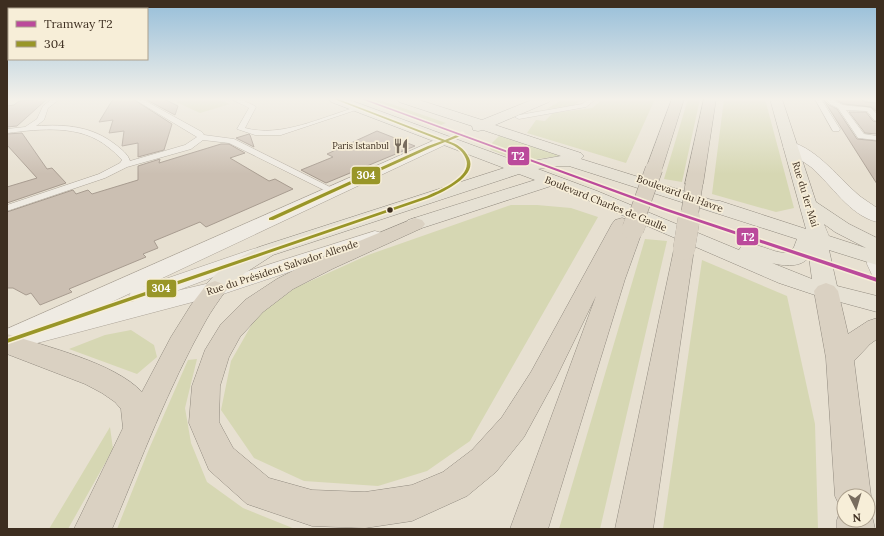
<svg xmlns="http://www.w3.org/2000/svg" width="884" height="536" font-family="Lora,serif">
  <style>
    .green { fill: #d6d7b3 }
    .building { fill: #cbbfb2; stroke: #a89c90 }
    .lines { fill: none; stroke-linecap: round; stroke-linejoin: round }
    .service-casing { stroke: #ada599; stroke-width: 1 }
    .minor-casing { stroke: #ada599; stroke-width: 1 }
    .tertiary-casing { stroke: #ada599; stroke-width: 1 }
    .primary-casing { stroke: #928b80; stroke-width: 1 }
    .motorway-casing { stroke: #928b80; stroke-width: 1 }
    .service { fill: #efebe3; fill-rule: evenodd }
    .minor { fill: #efebe3; fill-rule: evenodd }
    .tertiary { fill: #efebe3; fill-rule: evenodd }
    .primary { fill: #e6e1d4; fill-rule: evenodd }
    .motorway { fill: #dad1c2; fill-rule: evenodd }
    .motorway-bridge-far1-casing { stroke: #928b80; stroke-width: 18; stroke-linecap: butt }
    .motorway-bridge-casing { stroke: #928b80; stroke-width: 22; stroke-linecap: butt }
    .motorway-bridge-far1 { stroke: #dad1c2; stroke-width: 17 }
    .motorway-bridge { stroke: #dad1c2; stroke-width: 22 }
    .bus-1-casing { stroke: #f7eed8; stroke-width: 3 }
    .bus-1 { fill: #999628; fill-rule: evenodd }
    .tram-1-casing { stroke: #f7eed8; stroke-width: 3 }
    .tram-1 { fill: #bb4a9b; fill-rule: evenodd }
    .bus-dot { fill: #3d2e20; stroke: #f7eed8; stroke-width: 1.5 }
    .labels { text-anchor: middle; stroke-width: 3.5; stroke-linejoin: round; paint-order: stroke }
    .far-poi-label { font-size: 9px; fill: #3d2e20; stroke: #f7eed8; text-anchor: end }
    .street-label { font-size: 10px; fill: #3d2e20; stroke: #f7eed8 }
    .line-badge { stroke: #f7eed8; stroke-width: 1.5 }
    .badge-label { font-size: 11px; text-anchor: middle; font-weight: bold; fill: #fff }
  </style>
  <rect width="100%" height="100%" fill="#e7e0d1"/>
  <!-- green -->
  <path class="green" d="M187,99H218L230,104L200,113L176,102Z
    M359,99H377L446,123L436,127Z
    M563,99H584L574,105L547,109Z
    M603,99H655L626,163L527,133L536,120L545,121L553,113L592,108Z
    M688,99H700L682,182L664,179Z
    M724,99H765L794,208L776,212L712,194Z
    M500,135L561,156L520,161L491,150L489,146Z
    M511,205H537L571,208L598,217L470,441L427,471L378,486L304,481L254,458L221,410L231,361L256,317L295,288L368,255Z
    M645,239L667,241L600,529H559Z
    M702,260L787,296L815,424L818,529H663Z
    M131,330L154,345L157,357L137,374L69,349L105,335Z
    M197,359L185,408L191,443L207,482L243,508L295,529H117L149,449L188,360Z
    M110,427L113,449L68,529H49Z"/>
  <!-- building -->
  <path class="building" d="M47,99L17,126L7,127V106L14,105L19,101Z
    M113,99H133L172,124L164,150L138,157V143L122,146L124,131L109,133L113,120L99,122Z
    M145,99H164L178,106L175,115Z
    M823,99L829,105L837,109L857,139L877,141V184Z
    M834,99H861L865,102L877,103V112L871,107L844,104Z
    M849,112H866L873,121L877,122V134L865,133Z
    M377,131L415,146L326,183L301,170L333,157L327,154Z
    M22,133L47,169L52,168L66,183L7,203V187L37,178L7,145V134Z
    M249,134L250,135L254,147L236,138Z
    M221,144H229L245,153L230,158L269,181L275,179L293,189L206,227L200,222L154,241L158,248L143,254L146,257L69,289L72,292L40,305L31,293L26,295L13,288H7V212L73,190L76,194L88,190L92,194L138,180V166L160,159L159,163Z"/>
  <g class="lines">
    <!-- service casing -->
    <g class="service-casing">
      <path id="service" d="M52,99H60L48,108L44,120L36,126C66,124 92,126 116,145C121,149 128,154 130,161L185,145L197,137L134,99H142L202,132L204,135L234,139L338,191L333,194L330,193L229,143L203,140L191,149L127,167L105,178L7,211V205L99,174L120,163L122,160C118,155 113,151 108,147C80,124 41,129 7,133V129L25,127L37,119L43,106Z
        M231,99H240L255,106L256,107L245,128C281,138 322,117 357,107L362,108L281,135H255L237,129L249,108Z
        M589,99H596L586,107L519,119L515,117L519,115L582,104Z
        M815,99H821L840,129L839,131H833Z
        M826,99C834,99 837,103 844,105C853,107 863,106 871,108L877,114V120H874L867,111L846,110L864,134L877,136V140L858,138L838,108L830,104Z
        M862,99H877V102L865,101Z
        M877,250V278L873,277L867,264C867,257 871,251 877,250Z"/>
    </g>
    <!-- minor casing -->
    <g class="minor-casing">
      <path id="minor" d="M444,136L449,137L451,140L449,143L16,347L7,350V329Z
        M791,142C818,149 840,180 861,197C866,201 872,204 877,208V222C849,215 832,185 811,167C803,161 794,156 786,150L783,147L786,144Z"/>
    </g>
    <!-- tertiary casing -->
    <g class="tertiary-casing">
      <path id="tertiary" d="M375,231L382,233L385,237L382,241L223,294L7,351V331L134,301L129,295L133,290L250,250L257,248L264,250L268,254L264,258L176,291L210,283Z"/>
    </g>
    <!-- primary casing -->
    <g class="primary-casing">
      <path id="primary" d="M329,99H347L521,163L561,156L483,130L478,131L473,130L472,126L399,102L397,99H416L482,120L534,99H551L549,102L495,125L581,153L584,156L581,159L712,200L720,201L806,229L770,99H782L816,202L849,224L877,238V265L829,250L837,286L877,296V312L818,296L779,283L585,199L551,186L422,228L415,230L408,228L405,224L408,220L535,180L519,174L273,255L245,273L223,294L215,297L207,294L203,289C216,269 239,258 259,247L504,168L331,102ZM555,166H569L797,239L794,247L788,253C772,254 758,241 742,245L739,250L597,191L538,169ZM824,224L835,232L866,248L829,236ZM809,257L812,279L772,263C784,266 801,268 809,257Z"/>
    </g>
    <!-- motorway casing -->
    <g class="motorway-casing">
      <path id="motorway" d="M672,99H684L662,169L660,172L654,174L648,172L646,169Z
        M704,99H716L703,184L700,188L694,189L688,188L685,184Z
        M415,218L422,220L425,224L422,228L332,269L293,289L263,312L240,337L229,357L220,386L219,422L233,448L269,478L312,490L365,492L412,485L443,472L472,450L502,417L531,372L612,224L615,220L622,218L629,220L631,223L640,225L643,229L625,279L548,529H510L596,296L555,380L524,437L496,472L467,496L412,521L365,528L312,526L247,504L209,470L189,423L192,386L205,350L221,324L245,300L277,279L316,259Z
        M684,243L691,245L694,249L653,529H615L674,249L677,245Z
        M215,281L223,284L227,289C219,300 211,311 205,322C168,388 141,460 112,529H74L123,428L121,409L115,402L102,393L85,384L7,354V334C45,346 115,363 142,392L171,337L191,305L207,284Z
        M826,283L834,286L838,291L848,334L868,321L877,318V339L870,344L854,361L871,496L868,502V496H844V520H868V507L873,520L875,529H837V520L841,509L835,496L826,358L814,291L818,286Z"/>
    </g>
    <!-- service -->
    <use href="#service" class="service"/>
    <!-- minor -->
    <use href="#minor" class="minor"/>
    <!-- tertiary -->
    <use href="#tertiary" class="tertiary"/>
    <!-- primary -->
    <use href="#primary" class="primary"/>
    <!-- motorway -->
    <use href="#motorway" class="motorway"/>
    <!-- motorway-bridge-far1 casing -->
    <g class="motorway-bridge-far1-casing">
      <path id="motorway-bridge-far1" d="M636,219L654,169
        M689,219L694,184"/>
    </g>
    <!-- motorway-bridge casing -->
    <g class="motorway-bridge-casing">
      <path id="motorway-bridge" d="M633,229L637,218
        M684,249L689,218"/>
    </g>
    <!-- motorway-bridge-far1 -->
    <use href="#motorway-bridge-far1" class="motorway-bridge-far1"/>
    <!-- motorway-bridge -->
    <use href="#motorway-bridge" class="motorway-bridge"/>
    <!-- bus-1 casing -->
    <g class="bus-1-casing">
      <path id="bus-1" d="M334,99H338L445,140L461,133H463V135L448,141C457,144 464,148 469,158C478,176 443,192 429,198L7,343V339L427,196C439,191 473,177 466,159C462,149 454,145 445,142L430,148L273,220H269V218L428,146L442,141Z"/>
    </g>
    <!-- bus-1 -->
    <use href="#bus-1" class="bus-1"/>
    <!-- tram-1 casing -->
    <g class="tram-1-casing">
      <path id="tram-1" d="M361,99H365L665,208L877,278V282L663,210Z"/>
    </g>
    <!-- tram-1 -->
    <use href="#tram-1" class="tram-1"/>
  </g>
  <!-- sky -->
  <linearGradient id="sky" x2="0" y2="1"><stop stop-color="#96bed9"/><stop offset="0.57" stop-color="#f4f1ea"/><stop offset="1" stop-color="#f4f1ea" stop-opacity="0"/></linearGradient>
  <rect width="884" height="174" fill="url(#sky)"/>
  <!-- icons -->
  <defs>
    <g id="restaurant-bare" transform="scale(1.2)"><path d="M-5-6h1v4h1v-4h1v4h1v-4h1v5L-1.5 .5V6h-2V.5L-5-1ZM5-6V6H3V1.5H1.5Q1.5-4 5-6Z" fill="#786c5e" stroke="#f7eed8" stroke-width="2.5" paint-order="stroke"/></g>
  </defs>
  <g fill-rule="evenodd">
    <use href="#restaurant-bare" x="401" y="146"/>
  </g>
  <!-- markers -->
  <circle class="bus-dot" cx="390" cy="210" r="3.5"/>
  <g class="labels">
    <!-- far-poi labels -->
    <g class="far-poi-label">
      <text x="389" y="149">Paris Istanbul</text>
    </g>
    <!-- street labels -->
    <g class="street-label">
      <text transform="translate(680 193) rotate(20)" y="4">Boulevard du Havre</text>
      <text transform="translate(806 194) rotate(73)" y="4">Rue du 1er Mai</text>
      <text transform="translate(606 203) rotate(22)" y="4">Boulevard Charles de Gaulle</text>
      <text transform="translate(282 267) rotate(-18)" y="4">Rue du Président Salvador Allende</text>
    </g>
  </g>
  <g class="line-badge">
    <rect x="507" y="146" width="23" height="20" rx="4" fill="#bb4a9b"/>
    <rect x="351" y="166" width="30" height="19" rx="4" fill="#999628"/>
    <rect x="736" y="227" width="23" height="19" rx="4" fill="#bb4a9b"/>
    <rect x="146" y="279" width="31" height="19" rx="4" fill="#999628"/>
  </g>
  <g class="badge-label">
    <text x="518" y="160">T2</text>
    <text x="366" y="179">304</text>
    <text x="748" y="241">T2</text>
    <text x="161" y="292">304</text>
  </g>
  <!-- border -->
  <rect width="884" height="536" fill="none" stroke="#3d2e20" stroke-width="16"/>
  <!-- legend -->
  <rect x="8" y="8" width="140" height="52" fill="#f7eed8" stroke="#ada18e"/>
  <rect x="16" y="21" width="20" height="6" fill="#bb4a9b" stroke="#ada18e"/>
  <text x="44" y="28" font-size="12" fill="#3d2e20">Tramway T2</text>
  <rect x="16" y="41" width="20" height="6" fill="#999628" stroke="#ada18e"/>
  <text x="44" y="48" font-size="12" fill="#3d2e20">304</text>
  <!-- north arrow -->
  <g transform="translate(856 508) rotate(175)"><circle r="19" fill="#f7eed8" stroke="#ada18e"/>
  <path d="M0-3L7 15L0 10L-7 15Z" fill="#786c5e"/>
  <text y="-6" font-size="11" font-weight="bold" text-anchor="middle" fill="#3d2e20">N</text>
  </g>
</svg>
